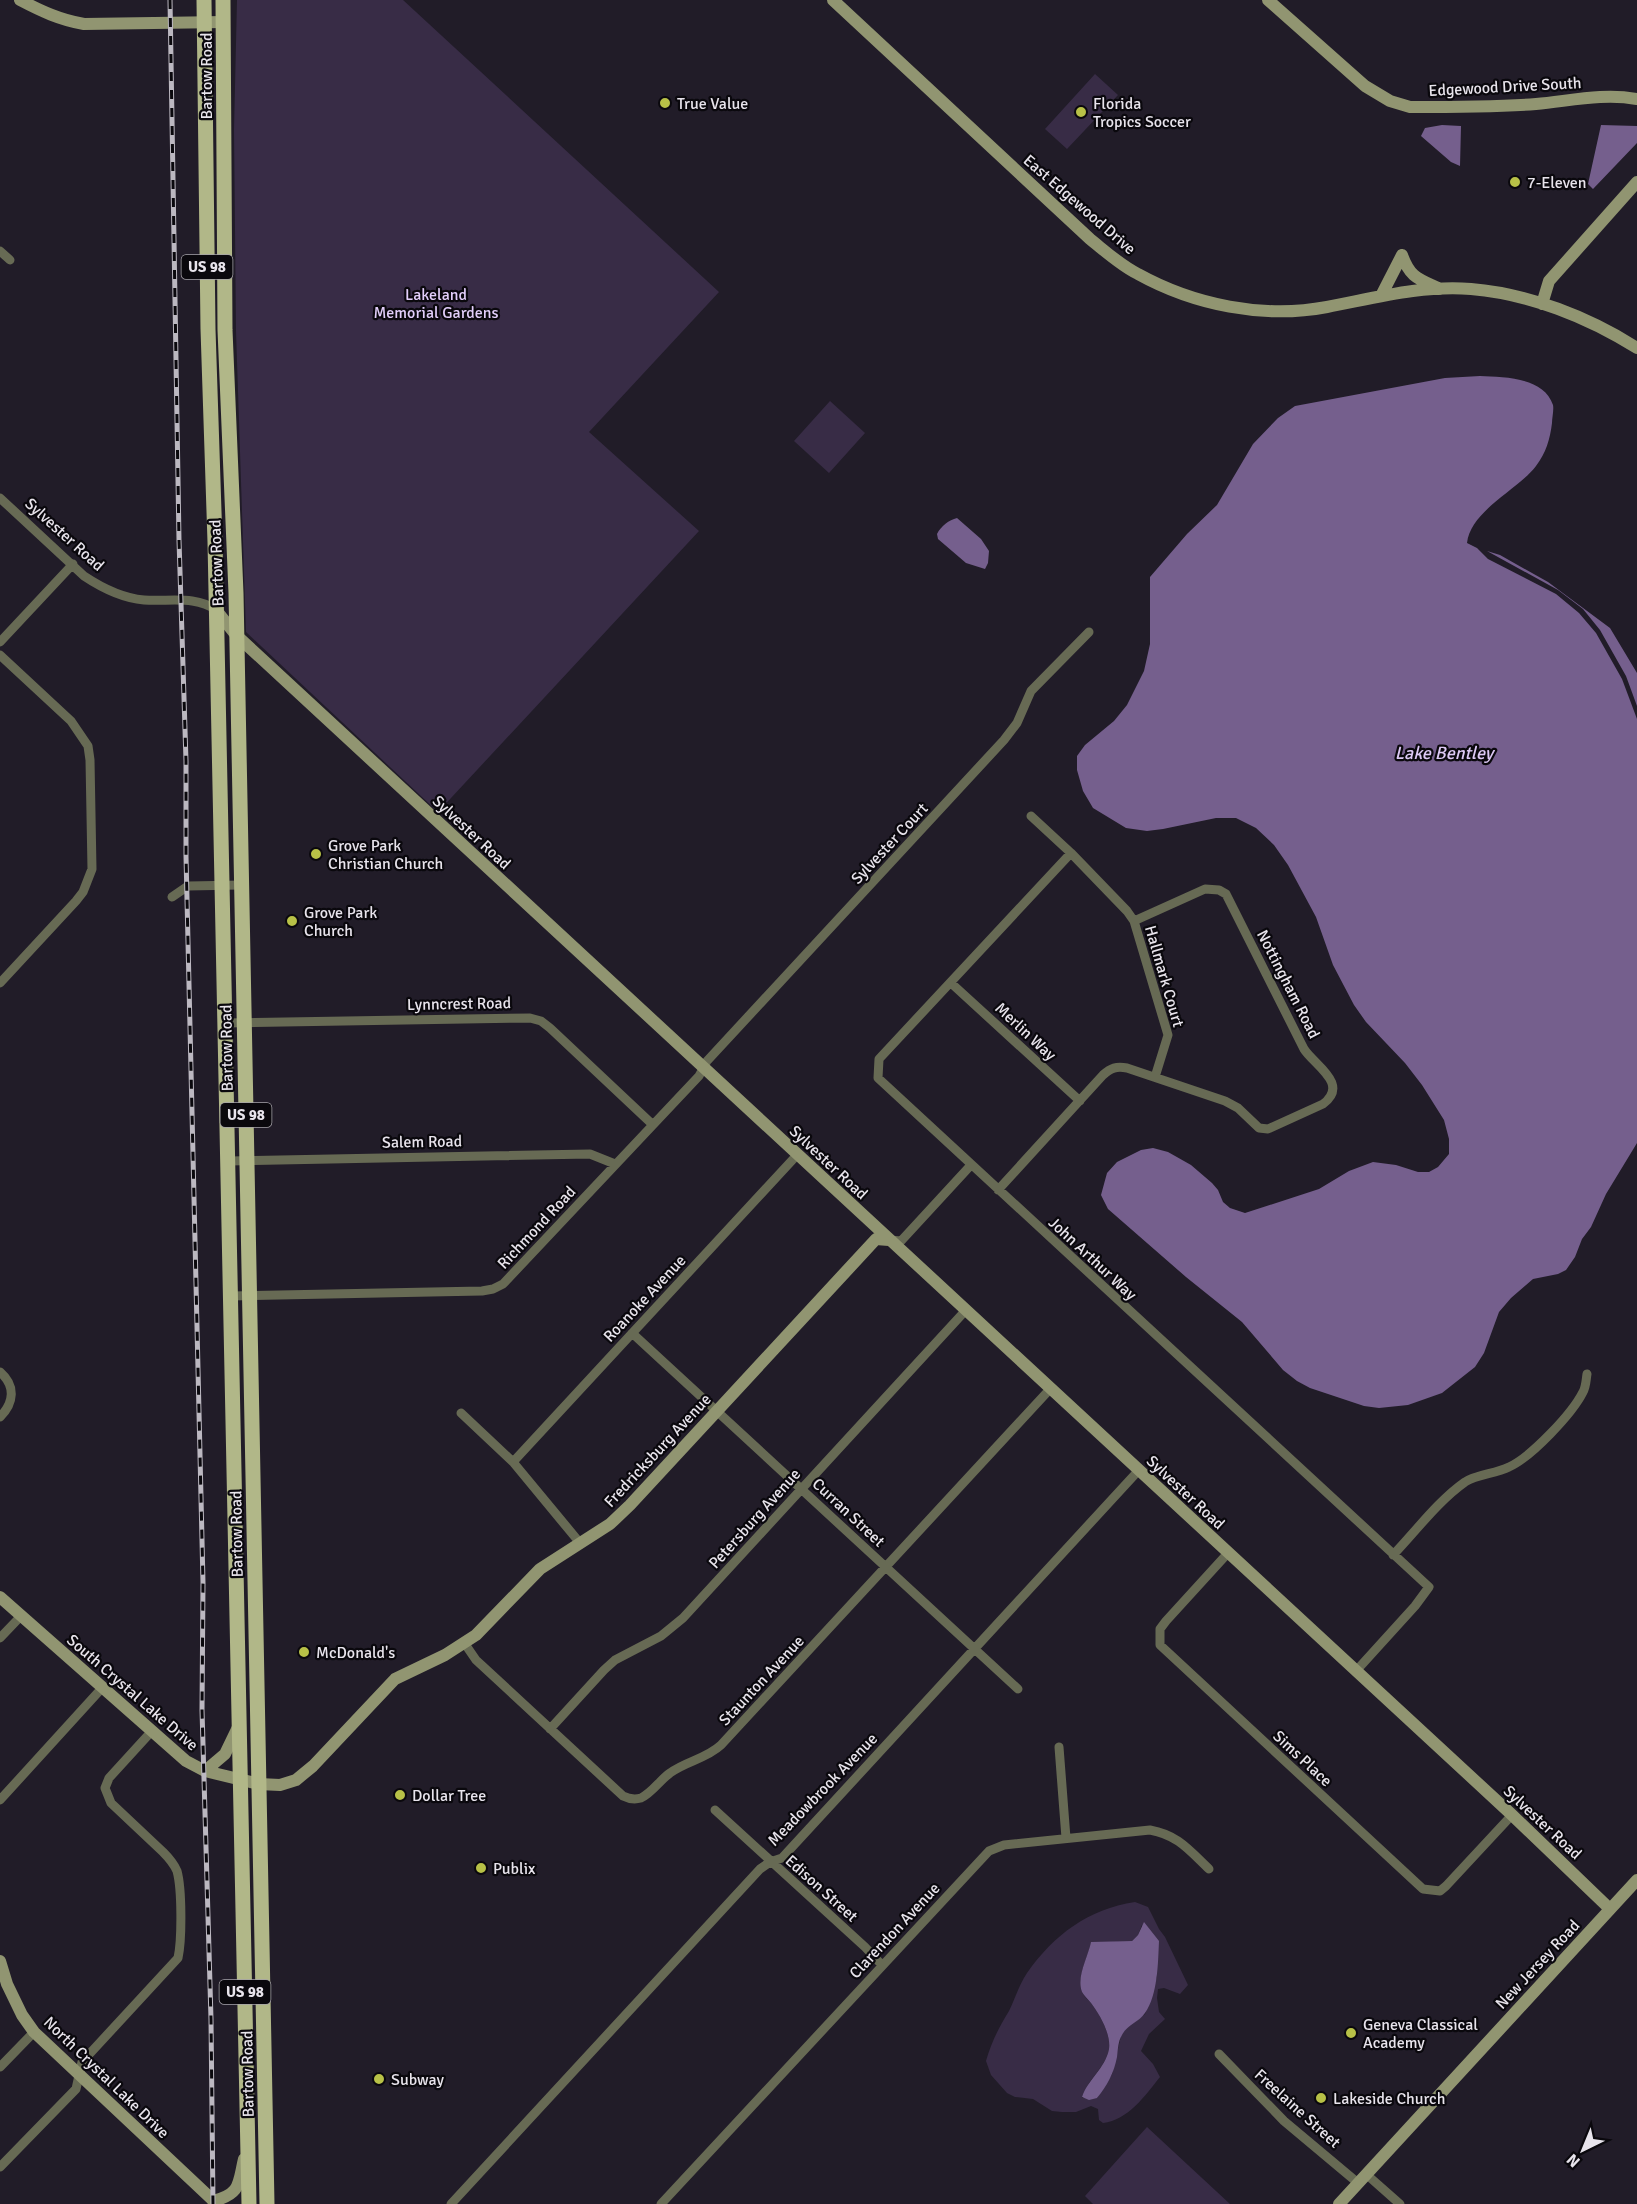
<svg xmlns="http://www.w3.org/2000/svg" width="1637" height="2204" font-family="Signika,sans-serif">
  <style>
    .green { fill: #382c46; fill-rule: evenodd }
    .water { fill: #755f8d }
    .lines { fill: none; stroke-linecap: round; stroke-linejoin: round }
    .street { stroke: #676a54; stroke-width: 9 }
    .secondary { stroke: #919571; stroke-width: 12 }
    .primary { stroke: #b1b788; stroke-width: 15 }
    .rail-casing { stroke: #bcb8c1; stroke-width: 5 }
    .rail { stroke: #0a080d; stroke-width: 3; stroke-dasharray: 9; stroke-linecap: butt }
    .poi-dot { fill: #b8c147; stroke: #0a080d; stroke-width: 2 }
    .labels { text-anchor: middle; stroke-width: 4.5; stroke-linejoin: round; paint-order: stroke }
    .shield { fill: #0a080d; stroke: #a5a2a9; stroke-width: 1.5 }
    .shield-label { font-size: 15px; font-weight: bold; fill: #e8e4ec }
    .street-label { font-size: 16px; fill: #e8e4ec; stroke: #0a080d }
    .poi-label { font-size: 16px; fill: #e8e4ec; stroke: #0a080d; text-anchor: start }
    .park-label { font-size: 16px; fill: #e2cefa; stroke: #0a080d }
    .water-label { font-size: 18px; font-style: italic; fill: #ddc9f5; stroke: #0a080d }
  </style>
  <rect width="100%" height="100%" fill="#211c28"/>
  <!-- green -->
  <path class="green" d="M237,0H403L719,292L589,432L699,531L438,812L246,632L236,331L234,130Z
    M1095,74L1118,95L1067,149L1045,129Z
    M830,401L865,433L829,473L794,441Z
    M1135,1902L1148,1907L1159,1929L1165,1937L1188,1985L1180,1994L1164,1988L1158,1989L1157,1998L1159,2012L1165,2019L1149,2034L1141,2051L1153,2064L1160,2077C1145,2096 1128,2120 1103,2123L1099,2120L1098,2109L1091,2106L1076,2112H1062L1052,2111L1033,2099L1015,2097L1007,2093L991,2075L986,2061C991,2043 999,2027 1009,2011C1015,1999 1019,1985 1027,1973C1054,1935 1088,1909 1135,1902ZM1142,1925L1157,1977L1145,2014L1126,2028L1121,2036L1112,2074L1097,2098H1082C1087,2079 1105,2069 1109,2049C1111,2034 1100,2015 1091,2003C1088,2000 1084,1996 1082,1992C1076,1978 1088,1957 1091,1943L1132,1941L1138,1935Z
    M1147,2127L1230,2204H1093L1085,2196Z"/>
  <!-- water -->
  <path class="water" d="M1442,125L1461,126L1460,166L1451,162L1421,136L1425,128Z
    M1601,125L1637,126V143L1593,189L1588,184Z
    M1480,376C1504,377 1544,377 1553,405C1554,410 1552,418 1552,423C1550,439 1546,453 1536,466C1518,490 1471,510 1467,543L1477,548L1488,559L1556,594L1579,613L1596,633L1622,679L1637,719V1143L1606,1194L1591,1227L1582,1239L1575,1257L1566,1270L1558,1274L1533,1279L1511,1298L1499,1312L1484,1353L1475,1367L1442,1393L1408,1405L1379,1408L1364,1406L1310,1388L1297,1381L1283,1370L1242,1322L1186,1277L1108,1209L1101,1195L1107,1173L1117,1162L1141,1150L1153,1148L1168,1152L1191,1165L1212,1183L1218,1190L1223,1202L1230,1208L1245,1213L1319,1189L1349,1171L1373,1162L1396,1165L1418,1172H1429L1438,1167L1449,1154V1139L1444,1120L1422,1085L1405,1063L1366,1022L1354,1005L1333,965L1316,917L1288,865L1274,845L1256,828L1236,818H1216L1163,829L1147,831L1126,828L1093,808L1083,791L1077,770V756L1085,745L1114,721L1127,705L1144,671L1150,644V577L1187,534L1217,505L1253,444L1278,418L1295,406L1445,378Z
    M957,518L981,539L989,551L988,563L985,569L966,563L938,539L937,534C941,526 949,520 957,518Z
    M1487,551L1500,555L1548,582L1610,628L1637,673V706L1626,676L1600,630L1583,609L1558,590Z
    M1144,1922L1159,1941C1158,1962 1158,1995 1145,2013C1139,2022 1127,2025 1122,2035C1118,2041 1118,2050 1117,2057C1114,2073 1107,2086 1097,2098L1089,2100L1082,2097C1088,2079 1105,2069 1109,2049C1111,2034 1100,2015 1091,2003C1088,1999 1084,1996 1082,1992C1076,1977 1088,1957 1091,1942L1132,1941L1138,1935Z"/>
  <g class="lines">
    <!-- street -->
    <path class="street" d="M0,251L10,260
      M0,498L84,576C102,588 121,598 144,600C168,602 196,595 216,610
      M0,642L73,564
      M0,655L71,721L88,746L90,760L92,869L83,892L76,901L0,983
      M1031,816L1071,853L1127,911L1134,921L1168,1035L1155,1077
      M1071,853L879,1059L878,1078L1429,1587L1415,1606L1356,1671
      M172,897L188,886L241,885
      M951,983L1080,1101
      M225,1023L530,1018L541,1021L550,1028L652,1124
      M228,1161L590,1154L615,1164
      M998,1190L1103,1075C1111,1068 1116,1066 1127,1068L1225,1101L1238,1108L1259,1128L1268,1129L1323,1104C1350,1084 1314,1065 1304,1049L1226,894L1219,890L1205,889L1134,921
      M889,1240L901,1241L971,1165
      M231,1296L482,1291L493,1289L503,1284L699,1076L707,1061L1004,740L1017,723L1031,691L1089,632
      M632,1333L1018,1689
      M0,1372C16,1386 14,1403 0,1417
      M461,1413L513,1462L580,1543
      M513,1462L797,1155
      M1228,1553L1166,1621L1160,1629V1645L1423,1889L1440,1891L1446,1886L1512,1815
      M1393,1555C1416,1531 1438,1501 1465,1482C1478,1474 1495,1474 1509,1467C1531,1457 1572,1414 1583,1392C1586,1387 1586,1380 1587,1374
      M0,1638L21,1616
      M465,1644L476,1660L623,1796C629,1799 634,1800 641,1798C652,1793 660,1780 670,1773C686,1761 706,1759 721,1745L1051,1388
      M550,1729L604,1670L615,1660L661,1636L683,1618L966,1310
      M1059,1747L1066,1838
      M0,1800L102,1688
      M715,1810L865,1947L882,1965
      M1219,2054L1284,2121L1358,2183
      M0,2067L34,2032
      M0,2167L76,2089L82,2062L178,1958C182,1940 182,1889 177,1871C174,1864 168,1857 163,1852L111,1803L105,1788L109,1778L151,1732
      M1366,2174L1400,2204
      M451,2204L760,1869L770,1862L782,1858L1139,1470
      M661,2204L989,1851L1004,1845L1150,1830C1178,1835 1189,1850 1209,1869"/>
    <!-- secondary -->
    <path class="secondary" d="M20,0C41,11 60,20 84,24L224,22
      M833,0L1090,239C1105,251 1120,265 1138,274C1194,305 1263,319 1327,307C1375,298 1422,285 1471,289C1530,294 1588,317 1637,348
      M1268,0L1365,86L1390,101L1410,107C1452,107 1494,107 1536,104C1570,101 1603,93 1637,99
      M1402,255C1410,278 1419,279 1440,289
      M1381,296L1402,255
      M1542,304L1549,281L1637,182
      M216,610L236,635L1510,1813L1610,1909
      M0,1597L186,1761L205,1771L259,1784L280,1785L296,1780L313,1766L395,1679L445,1655L476,1635L540,1569L610,1524L630,1505L876,1239L889,1240
      M205,1771L225,1754L239,1725
      M0,1961L7,1984L22,2015L34,2032L217,2204
      M213,2201C241,2194 238,2184 244,2159
      M1339,2204L1637,1880"/>
    <!-- primary -->
    <path class="primary" d="M204,0L208,329L215,542L249,2204
      M223,0L225,330L236,593L267,2204"/>
    <!-- rail casing -->
    <g class="rail-casing">
      <path id="rail" d="M170,0L179,540L186,761V856L203,1583L202,1710L211,2019L213,2204"/>
    </g>
    <!-- rail -->
    <use href="#rail" class="rail"/>
  </g>
  <!-- markers -->
  <g class="poi-dot">
    <circle cx="665" cy="103" r="6"/>
    <circle cx="1081" cy="112" r="6"/>
    <circle cx="1515" cy="182" r="6"/>
    <circle cx="316" cy="854" r="6"/>
    <circle cx="292" cy="921" r="6"/>
    <circle cx="304" cy="1652" r="6"/>
    <circle cx="400" cy="1795" r="6"/>
    <circle cx="481" cy="1868" r="6"/>
    <circle cx="1351" cy="2033" r="6"/>
    <circle cx="379" cy="2079" r="6"/>
    <circle cx="1321" cy="2098" r="6"/>
  </g>
  <g class="labels">
    <!-- shield labels -->
    <g class="shield">
      <rect x="181.5" y="255" width="51" height="24" rx="4.5"/>
      <rect x="220.5" y="1103" width="51" height="24" rx="4.5"/>
      <rect x="219.5" y="1980" width="51" height="24" rx="4.5"/>
    </g>
    <g class="shield-label">
      <text x="207" y="272">US 98</text>
      <text x="246" y="1120">US 98</text>
      <text x="245" y="1997">US 98</text>
    </g>
    <!-- street labels -->
    <g class="street-label">
      <text transform="translate(206 76) rotate(-90)" y="6">Bartow Road</text>
      <text transform="translate(1505 86) rotate(-3)" y="6">Edgewood Drive South</text>
      <text transform="translate(1080 204) rotate(41)" y="6">East Edgewood Drive</text>
      <text transform="translate(65 534) rotate(42)" y="6">Sylvester Road</text>
      <text transform="translate(216 563) rotate(-92)" y="6">Bartow Road</text>
      <text transform="translate(472 832) rotate(43)" y="6">Sylvester Road</text>
      <text transform="translate(889 843) rotate(-47)" y="6">Sylvester Court</text>
      <text transform="translate(1165 976) rotate(74)" y="6">Hallmark Court</text>
      <text transform="translate(1289 984) rotate(63)" y="6">Nottingham Road</text>
      <text transform="translate(459 1003) rotate(-1)" y="6">Lynncrest Road</text>
      <text transform="translate(1026 1031) rotate(43)" y="6">Merlin Way</text>
      <text transform="translate(226 1048) rotate(-91)" y="6">Bartow Road</text>
      <text transform="translate(422 1141) rotate(-1)" y="6">Salem Road</text>
      <text transform="translate(829 1162) rotate(43)" y="6">Sylvester Road</text>
      <text transform="translate(536 1227) rotate(-47)" y="6">Richmond Road</text>
      <text transform="translate(1093 1258) rotate(43)" y="6">John Arthur Way</text>
      <text transform="translate(644 1298) rotate(-47)" y="6">Roanoke Avenue</text>
      <text transform="translate(657 1450) rotate(-47)" y="6">Fredricksburg Avenue</text>
      <text transform="translate(1186 1492) rotate(43)" y="6">Sylvester Road</text>
      <text transform="translate(849 1512) rotate(43)" y="6">Curran Street</text>
      <text transform="translate(754 1518) rotate(-48)" y="6">Petersburg Avenue</text>
      <text transform="translate(236 1534) rotate(-91)" y="6">Bartow Road</text>
      <text transform="translate(761 1680) rotate(-47)" y="6">Staunton Avenue</text>
      <text transform="translate(133 1692) rotate(41)" y="6">South Crystal Lake Drive</text>
      <text transform="translate(1303 1758) rotate(43)" y="6">Sims Place</text>
      <text transform="translate(822 1789) rotate(-46)" y="6">Meadowbrook Avenue</text>
      <text transform="translate(1543 1822) rotate(43)" y="6">Sylvester Road</text>
      <text transform="translate(822 1888) rotate(42)" y="6">Edison Street</text>
      <text transform="translate(894 1930) rotate(-47)" y="6">Clarendon Avenue</text>
      <text transform="translate(1537 1964) rotate(-47)" y="6">New Jersey Road</text>
      <text transform="translate(247 2074) rotate(-91)" y="6">Bartow Road</text>
      <text transform="translate(107 2077) rotate(44)" y="6">North Crystal Lake Drive</text>
      <text transform="translate(1298 2108) rotate(42)" y="6">Freelaine Street</text>
    </g>
    <!-- poi labels -->
    <g class="poi-label">
      <text x="677" y="109">True Value</text>
      <text x="1093" y="109">Florida<tspan x="1093" dy="18">Tropics Soccer</tspan></text>
      <text x="1527" y="188">7-Eleven</text>
      <text x="328" y="851">Grove Park<tspan x="328" dy="18">Christian Church</tspan></text>
      <text x="304" y="918">Grove Park<tspan x="304" dy="18">Church</tspan></text>
      <text x="316" y="1658">McDonald's</text>
      <text x="412" y="1801">Dollar Tree</text>
      <text x="493" y="1874">Publix</text>
      <text x="1363" y="2030">Geneva Classical<tspan x="1363" dy="18">Academy</tspan></text>
      <text x="391" y="2085">Subway</text>
      <text x="1333" y="2104">Lakeside Church</text>
    </g>
    <!-- park labels -->
    <g class="park-label">
      <text x="436" y="300">Lakeland<tspan x="436" dy="18">Memorial Gardens</tspan></text>
    </g>
    <!-- water labels -->
    <g class="water-label">
      <text x="1444" y="759">Lake Bentley</text>
    </g>
  </g>
  <!-- north arrow -->
  <g transform="translate(1583 2150) rotate(223)" stroke="#0a080d" stroke-width="4.5" paint-order="stroke">
  <path d="M0-4.5L10 22L0 15L-10 22Z" fill="#e8e4ec"/>
  <text y="-9" font-size="16" font-weight="bold" text-anchor="middle" fill="#e8e4ec">N</text>
  </g>
</svg>
